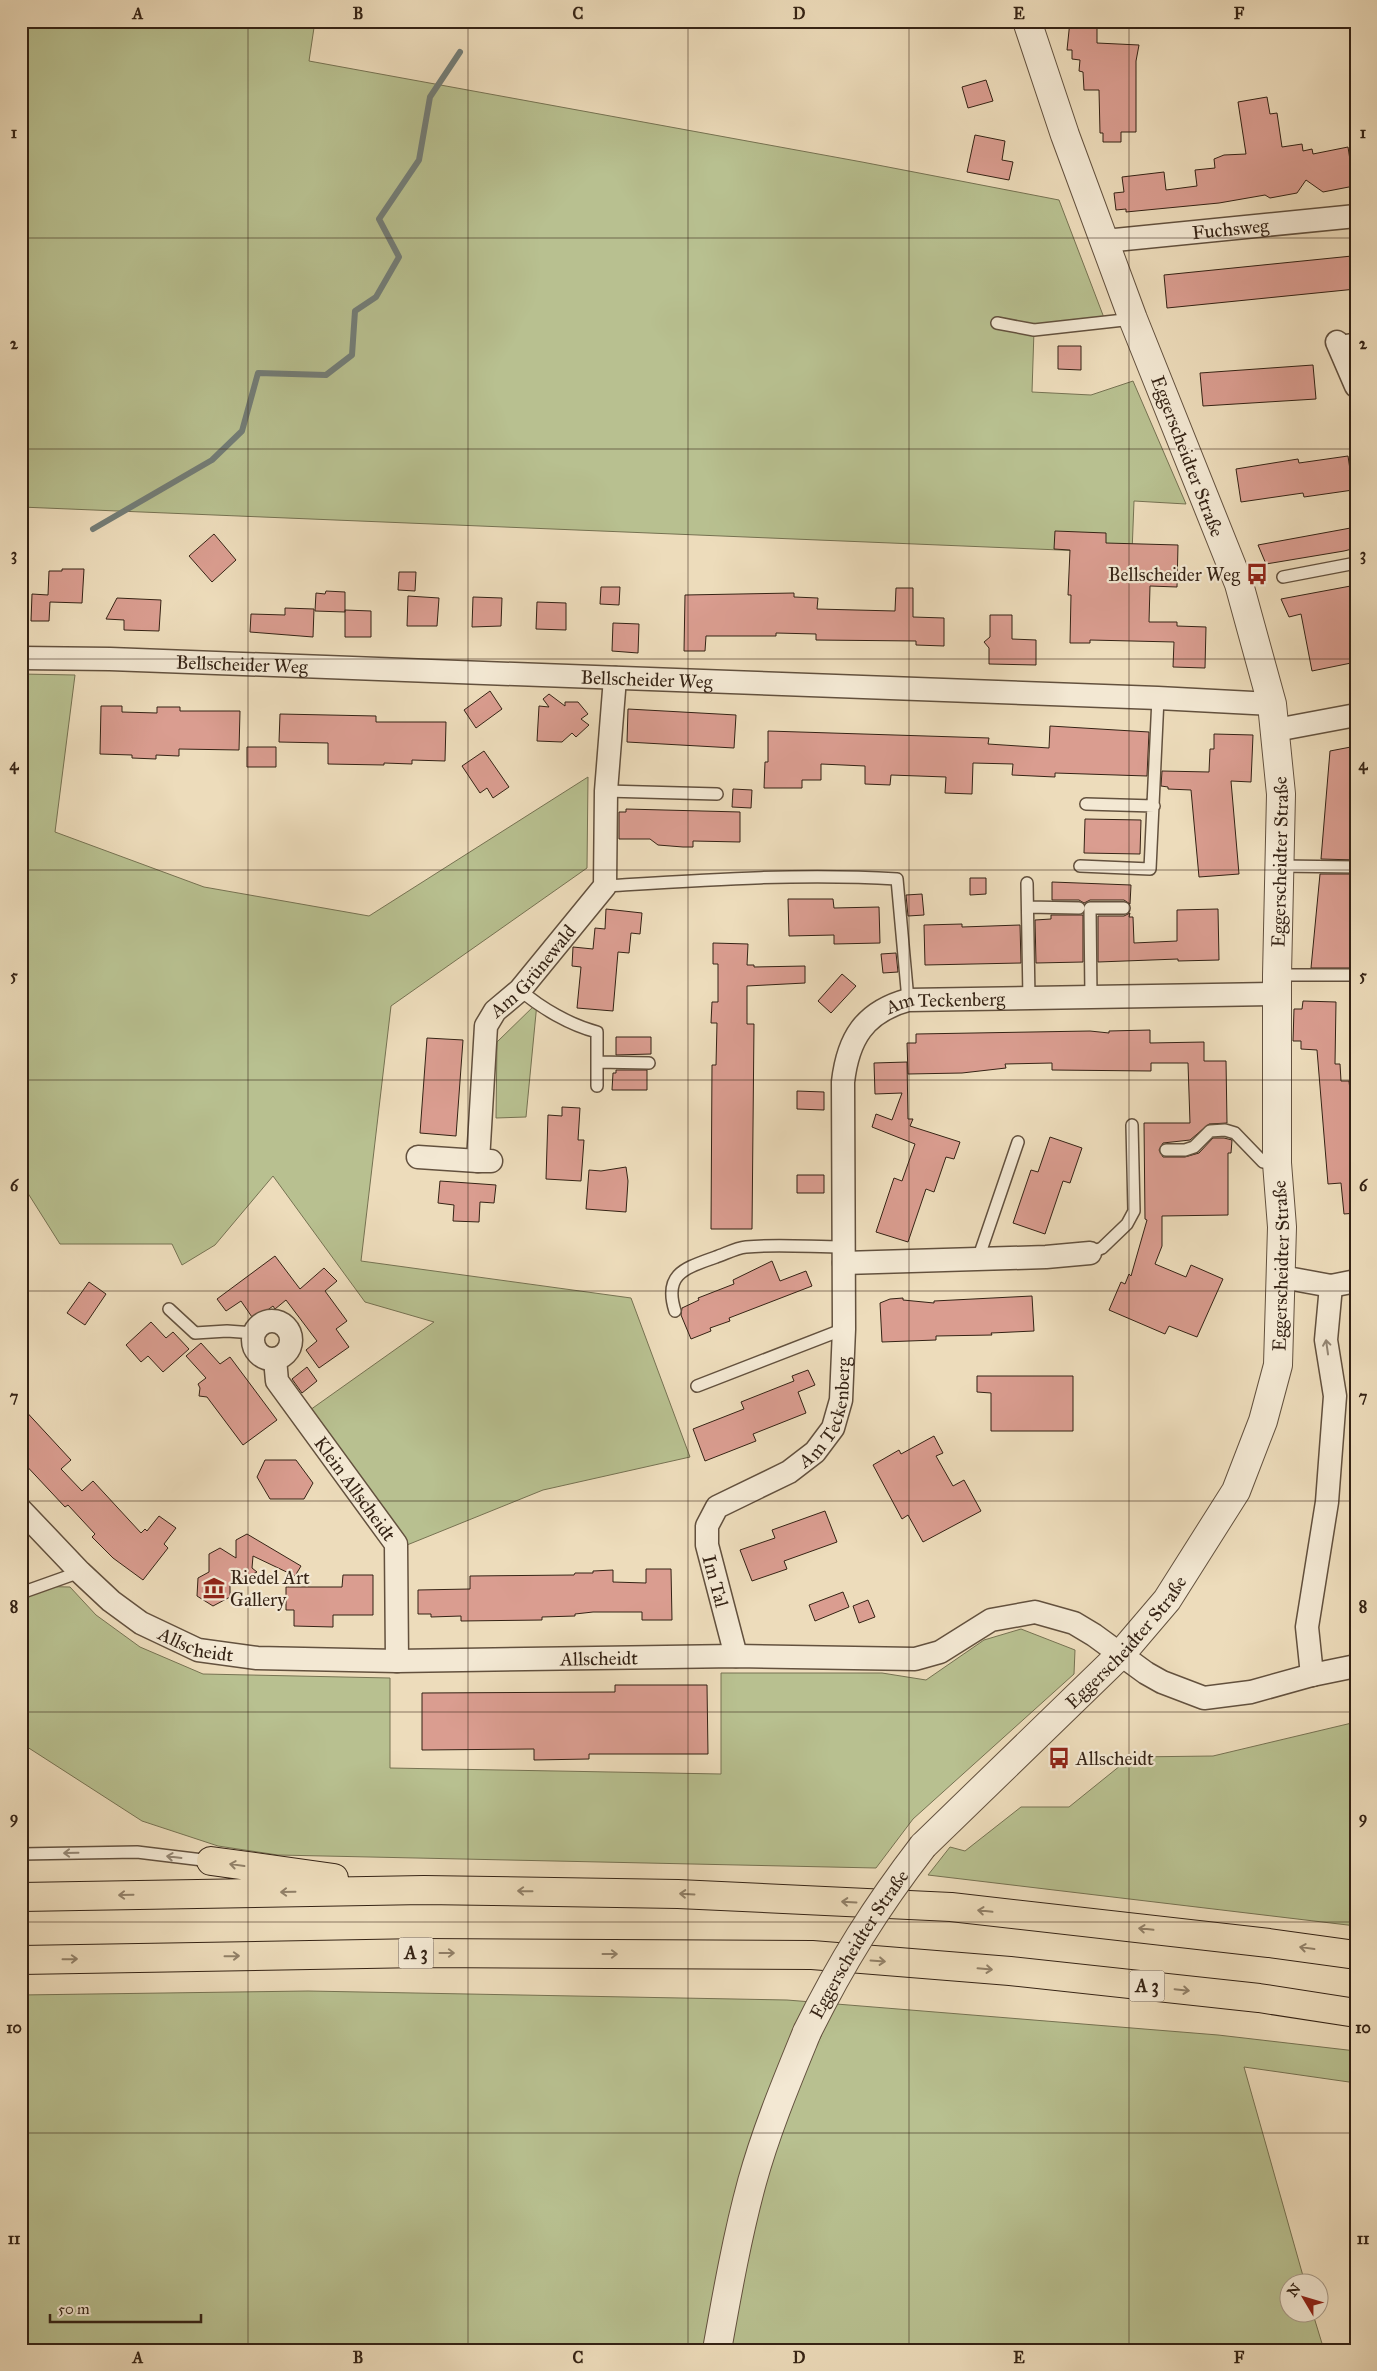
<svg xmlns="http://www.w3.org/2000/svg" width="1377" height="2371" font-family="'IM FELL Great Primer',serif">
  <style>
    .green { fill: #b8c090; stroke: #767252 }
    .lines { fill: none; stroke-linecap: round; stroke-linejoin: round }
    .stream { stroke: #737d77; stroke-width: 6 }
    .building { fill: #da9d90; stroke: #352315 }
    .service-casing { stroke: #63513e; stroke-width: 14 }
    .minor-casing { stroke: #63513e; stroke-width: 25 }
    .tertiary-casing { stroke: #63513e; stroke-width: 30 }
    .motorway-casing { stroke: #352315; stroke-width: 30 }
    .service { stroke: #f3e8d3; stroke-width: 11 }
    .minor { stroke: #f3e8d3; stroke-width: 22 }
    .tertiary { stroke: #f3e8d3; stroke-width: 28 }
    .motorway { stroke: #eddcbb; stroke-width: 28 }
    .tertiary-bridge-casing { stroke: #63513e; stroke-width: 30; stroke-linecap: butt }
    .tertiary-bridge { stroke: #f3e8d3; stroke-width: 28 }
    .oneway { stroke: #948674 }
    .oneway2 { stroke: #918068 }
    .grid { fill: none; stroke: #352315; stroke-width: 1; stroke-opacity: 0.55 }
    .labels { text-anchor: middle; stroke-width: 4.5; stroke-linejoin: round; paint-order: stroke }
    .shield { fill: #f3e8d3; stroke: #6e5e4e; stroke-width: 1 }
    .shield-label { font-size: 18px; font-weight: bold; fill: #352315 }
    .street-label { font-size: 19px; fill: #352315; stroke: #f3e8d3 }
    .poi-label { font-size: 19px; fill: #352315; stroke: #f3e8d3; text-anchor: start }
    .neatline { fill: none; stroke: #352315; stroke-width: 2 }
    .grid-label { font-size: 16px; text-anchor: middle; font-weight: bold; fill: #352315 }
  </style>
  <rect width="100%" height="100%" fill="#eddcbb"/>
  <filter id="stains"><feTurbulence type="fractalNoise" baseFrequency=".004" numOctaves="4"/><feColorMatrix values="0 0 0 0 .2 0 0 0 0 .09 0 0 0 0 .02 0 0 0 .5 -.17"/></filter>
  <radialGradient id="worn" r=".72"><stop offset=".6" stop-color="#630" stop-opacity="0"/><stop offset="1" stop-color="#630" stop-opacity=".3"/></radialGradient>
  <!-- green -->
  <path class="green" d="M21,21H315L309,61L862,162L1059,200L1106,323L1034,330L1032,392L1091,395L1133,381L1186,504L1134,501L1132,553L21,507Z
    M21,674L75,675L55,832L204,887L369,916L588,777L587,868L391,1006L361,1261L631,1298L690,1457L543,1490L407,1545L310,1410L434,1322L365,1302L273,1176L215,1245L182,1265L172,1244H60L24,1187L21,1188Z
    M537,1003L526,1117L496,1118L497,1042Z
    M21,1586L70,1587L96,1615L140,1647L203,1674L390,1678V1768L721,1774V1673H882L926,1680L984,1640L1021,1629L1075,1650L1074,1674L913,1819L876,1868L278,1855L218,1846L142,1821L21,1743Z
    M1356,1722V1926L928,1875L950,1847L965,1851L1021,1807H1069L1131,1757L1213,1756Z
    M308,1991L787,2000L1218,2035L1356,2051V2083L1244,2067L1305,2283L1290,2284V2314H1313L1324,2350H21V1995Z"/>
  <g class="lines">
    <!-- stream -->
    <path class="stream" d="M93,529L212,460L242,431L258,373L326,375L352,355L355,311L376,297L399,257L379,219L419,160L430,97L460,52"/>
  </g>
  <!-- building -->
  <path class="building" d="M1070,21H1097V43L1139,45L1136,61V132H1121V142H1103V133H1100L1099,90H1084L1083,72L1079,71L1080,60L1072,59V50H1067Z
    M986,80L993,101L968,108L962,87Z
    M1267,97L1270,114L1277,113L1282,147L1302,144L1303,151L1312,149L1313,154L1348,147L1354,186L1323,192L1306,180L1297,193L1270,198L1265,195L1219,203L1126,212V209L1116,210L1114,193L1124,192L1122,177L1164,172L1166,190L1197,186L1195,170L1215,168L1214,159L1224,155L1246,154L1238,102Z
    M975,135L1005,141L1002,160L1013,162L1009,180L967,172Z
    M1352,256L1356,289L1167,308L1164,275Z
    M1058,346H1081V370L1058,369Z
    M1313,365L1316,399L1203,406L1200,373Z
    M1348,456L1353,490L1304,497L1303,493L1241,502L1236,469L1298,459L1299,463Z
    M1356,527V548L1344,551L1266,564L1258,545Z
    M1055,531L1106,533V543L1178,545L1177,587L1150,586L1149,622H1177V626L1206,627L1205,668L1173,667L1174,642L1090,640V643H1070L1071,595H1068L1070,550L1054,549Z
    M214,534L236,560L212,582L189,556Z
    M62,569H84L82,603L50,602L49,621H31L32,594L48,595L49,571H62Z
    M399,572H416L415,591L398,590Z
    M1356,585V662L1312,671L1301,614L1289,617L1281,599Z
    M601,587H620L619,605L600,604Z
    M896,588H913V617L944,618V646L916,645V641L816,640V634L776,633V636H706L705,651H684L685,595L794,593V597L818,598L817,609L895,611Z
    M326,591L345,592V612L315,611L316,593L325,594Z
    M408,596L439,598L437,626H407Z
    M473,597L502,598L501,626L472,627Z
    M117,598L161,600L159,631L124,630V620L106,619Z
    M537,602L566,603V630L536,629Z
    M285,608L314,609L313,637L250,632L251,614L285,615Z
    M345,610L371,611V637H345Z
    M990,615H1012V639L1036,640V665L989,664V648L984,642L990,637Z
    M613,623L639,624L638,653L612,651Z
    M490,691L502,709L476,728L464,710Z
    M549,694L565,706V702H578L588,714L581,719L589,725L576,737L572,733L562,742L537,741L539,706L549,707L543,699Z
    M101,706H122V712L157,713V707H180V711H240L239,750L179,749V756L156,755V759L132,758V755L100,754Z
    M628,709L736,715L734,748L627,742Z
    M280,714L376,716V722H446L445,761L412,760V764L384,763V765L328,764V743L279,742Z
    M1050,726L1149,732L1147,776L1055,773V777L1012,775L1013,764L973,763L972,794L945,793L946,777L891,775L890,785L865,784V766L821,764V780H802V788H764L765,762H768V731L989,738L988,744L1049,748Z
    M1214,734L1253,735L1251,782L1231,781L1239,874L1199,877L1191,790L1168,789V787L1161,786L1162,771L1209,772L1210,749H1214Z
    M1356,746V860L1321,859L1330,751Z
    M247,747H276V767H247Z
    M484,751L509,787L493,798L487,788L480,793L462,766Z
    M733,789L752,790L751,808L732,807Z
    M626,809L740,812V842L693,841V847H683L658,845L650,839H619V812H626Z
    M1085,819L1141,820L1140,854L1084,853Z
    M1320,874H1356V942L1353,968H1311Z
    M970,878H986V894L970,895Z
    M1052,882L1131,885L1130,904L1124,900H1090L1084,903L1079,900H1052Z
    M922,894L924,915L908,916L906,895Z
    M788,899H833L834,908L879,907L880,943L834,944V935L789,936Z
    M606,909L642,913L640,934L631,933L629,953L618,952L613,1011L577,1008L581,967L572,966L573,947L593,949L595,928L605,929Z
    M1218,909L1219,960L1178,961V959L1098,962V916H1124L1130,913L1129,917H1133L1134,943L1177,941V910Z
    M1051,915H1083V962L1036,963L1035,920L1051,919Z
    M962,924V927L1020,925L1021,963L925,965L924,925Z
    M713,943L748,944L747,965H754V967L805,966V983L747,986V1024H754L752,1229H711L712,1065H716L717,1023H711L712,1002H718V964H713Z
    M896,953L898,972L883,973L881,954Z
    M842,974L856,986L831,1013L818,1001Z
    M1303,1001L1336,1002L1335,1064H1340L1341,1081H1349L1356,1144V1213L1344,1214L1341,1183L1328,1184L1317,1050L1301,1049V1041H1293L1294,1009H1302Z
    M1150,1030V1043L1204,1042V1061H1226L1227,1123L1209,1124L1190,1140L1163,1143L1159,1150L1163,1157H1185L1199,1153L1213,1138H1224L1232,1140L1231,1153H1228V1215L1162,1216V1246L1155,1264L1186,1277L1191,1265L1223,1279L1197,1337L1169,1326L1165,1334L1109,1310L1121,1282L1125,1284L1129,1274L1131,1276L1147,1220L1145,1219L1144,1123H1190L1188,1063H1151V1071L1052,1070V1063L1005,1064L1006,1068L962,1073L908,1074L907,1043H916V1034L1090,1031L1109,1033V1031Z
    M616,1037H651V1054L616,1055Z
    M427,1038L463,1040L456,1136L420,1133Z
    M907,1062L908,1119H913L910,1126L960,1142L954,1159L946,1157L934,1192L926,1189L908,1242L876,1232L894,1178L902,1181L915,1144L872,1127L876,1114L892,1120L902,1093L875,1094L874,1063Z
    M616,1070H647V1090H612L613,1073H616Z
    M797,1091L824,1092V1110L797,1109Z
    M562,1107L580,1108L578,1140H584L581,1181L546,1179L548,1115L562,1116Z
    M1050,1137L1082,1148L1070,1183L1063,1181L1045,1234L1013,1223L1031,1170L1038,1172Z
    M626,1167L628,1181L626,1212L586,1209L589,1170L601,1171Z
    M797,1175H824V1193H797Z
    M440,1181L496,1185L494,1203L480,1202L479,1222L453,1221L454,1205L438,1203Z
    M275,1256L300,1289L324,1268L337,1281L325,1291L347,1321L336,1329L349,1347L319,1368L306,1350L317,1341L286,1300L275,1309L273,1306L254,1320L241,1301L226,1311L217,1299Z
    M772,1261L780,1281L806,1271L812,1286L729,1318L730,1321L710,1328L711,1331L691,1339L681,1315L682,1308L699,1300L698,1298L734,1284L733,1280Z
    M89,1282L106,1294L85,1325L67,1313Z
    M1032,1296L1034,1331L991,1333L992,1335L936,1336V1340L882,1342L880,1303L890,1299L903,1298V1300L934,1303V1301Z
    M151,1322L166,1338L173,1332L189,1349L163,1372L148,1356L141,1362L126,1345Z
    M201,1343L220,1364L230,1357L277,1420L243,1445L207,1397L199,1396L200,1388L198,1384L206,1378L186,1356Z
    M307,1367L317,1381L302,1393L292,1379Z
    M808,1370L815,1385L798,1392L806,1413L753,1434L756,1441L705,1461L693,1429L744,1409L741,1402L794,1381L792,1376Z
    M977,1376H1073V1431H991V1393L977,1392Z
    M21,1406L71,1460L61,1469L82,1491L93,1481L141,1533L145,1529L147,1531L159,1516L176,1528L164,1544L168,1548L143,1580L113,1558L92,1537L95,1534L68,1505L65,1507L21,1460Z
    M934,1436L943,1453L936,1456L953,1486L964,1480L981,1511L923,1542L908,1515L902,1519L873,1465L899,1450L901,1454Z
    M265,1460H296L313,1483L304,1499H270L257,1477Z
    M825,1511L837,1542L784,1561L787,1569L752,1581L740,1550L775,1538L772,1530Z
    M247,1534L301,1566L295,1576L253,1556L252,1568L257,1572L230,1585V1597L213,1606L197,1596L198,1578L209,1572V1554L220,1548L236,1558V1540Z
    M646,1569H671L672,1620H642V1612H593L575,1614V1616L542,1617V1620L461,1621V1616L431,1617V1614H418V1590L470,1589V1576L574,1575L575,1573H593V1571L613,1570V1582L646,1583Z
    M343,1575H373V1615H333V1627L294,1626V1610H286V1587H342Z
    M843,1592L849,1607L815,1621L809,1605Z
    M868,1600L875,1617L859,1623L853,1606Z
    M615,1685H707L708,1754H589V1759L534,1760V1749L422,1750V1693L615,1692Z"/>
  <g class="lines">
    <!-- service casing -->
    <g class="service-casing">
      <path id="service" d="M997,323L1034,330L1133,319
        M1337,342L1356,339
        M1283,577L1356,563
        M606,791L717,794
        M1086,804L1154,806
        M1080,866L1150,869L1158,698
        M1280,866L1356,867
        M1027,883L1029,999
        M605,886C702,880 799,873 897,879L908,1000
        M1028,907L1079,908
        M1277,975H1356
        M520,990C541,1008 570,1025 597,1032V1086
        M1091,997L1090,908H1124
        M598,1062L649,1063
        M1166,1150H1185L1194,1147L1210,1131L1225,1130L1235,1133L1263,1162L1277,1163
        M1090,1253L1102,1248L1127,1224L1134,1211L1132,1125
        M978,1259L1018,1142
        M169,1309L195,1333L227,1331L254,1333
        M675,1311C663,1273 686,1268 716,1257C725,1254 736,1248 746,1247C777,1244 811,1247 843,1247
        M697,1386L844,1329
        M21,1593L80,1572
        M21,1854L137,1852L211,1861"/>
    </g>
    <!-- minor casing -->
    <g class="minor-casing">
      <g id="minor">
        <path id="s1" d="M1105,241L1356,216"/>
        <path d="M1337,342L1356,386"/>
        <path id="s2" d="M21,658L110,659L1158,698L1272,704"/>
        <path d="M1276,730L1356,715"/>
        <path d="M418,1157L478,1161"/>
        <path id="s3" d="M491,1161H478L486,1026L495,1011L520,990L605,886L606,791L615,678"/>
        <path d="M844,1263L1046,1257L1090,1253"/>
        <path d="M1282,1277L1331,1286L1356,1281"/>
        <circle cx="272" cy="1340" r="19"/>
        <path id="s4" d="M275,1359L277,1381L396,1544L397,1661"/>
        <path id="s5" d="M21,1510L80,1572L111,1601L141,1623L198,1650L257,1658L397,1661L736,1656L915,1659L940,1652L991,1620L1035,1612L1074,1623L1094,1635L1146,1673L1162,1682L1204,1698L1251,1692L1312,1675L1356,1666"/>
        <path id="s6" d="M736,1656L707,1545V1526L717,1507L789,1472L815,1452L833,1428L841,1400L844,1329L843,1082C848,1039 864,1012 908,1000L1277,994"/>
        <path d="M1312,1675L1307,1627L1327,1502L1335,1396L1326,1340L1331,1286"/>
      </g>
    </g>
    <!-- tertiary casing -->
    <g class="tertiary-casing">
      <g id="tertiary">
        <path id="s7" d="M923,1846L1121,1654L1167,1600L1236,1491L1263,1421L1278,1365L1282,1227L1277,1163V975L1281,794L1272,704L1239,584L1133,319L1065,135L1027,21"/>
        <path d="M717,2350C727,2294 737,2237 752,2182C766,2131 787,2081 807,2032"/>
      </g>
    </g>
    <!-- motorway casing -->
    <g class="motorway-casing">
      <path id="motorway" d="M211,1861L334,1878
        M21,1897L424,1890L678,1894L951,1907L1269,1943L1356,1955
        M21,1960L422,1953L812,1955L1010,1971L1259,1998L1356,2013"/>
    </g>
    <!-- service -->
    <use href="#service" class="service"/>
    <!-- minor -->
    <use href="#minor" class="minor"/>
    <!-- tertiary -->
    <use href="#tertiary" class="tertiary"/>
    <!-- motorway -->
    <use href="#motorway" class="motorway"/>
    <!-- tertiary-bridge casing -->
    <g class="tertiary-bridge-casing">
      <g id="tertiary-bridge">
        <path id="s8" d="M807,2032C841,1963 876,1907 923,1846"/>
      </g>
    </g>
    <!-- tertiary-bridge -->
    <use href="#tertiary-bridge" class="tertiary-bridge"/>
  </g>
  <!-- one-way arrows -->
  <defs><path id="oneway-shaft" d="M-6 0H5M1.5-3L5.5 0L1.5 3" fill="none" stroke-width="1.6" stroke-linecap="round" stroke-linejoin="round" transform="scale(1.25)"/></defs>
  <g class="oneway">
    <use href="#oneway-shaft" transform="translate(1327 1347) rotate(-98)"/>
    <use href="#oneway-shaft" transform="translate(71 1853) rotate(179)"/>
    <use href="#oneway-shaft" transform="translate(174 1857) rotate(-173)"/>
  </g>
  <g class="oneway2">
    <use href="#oneway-shaft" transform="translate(237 1865) rotate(-172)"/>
    <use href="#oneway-shaft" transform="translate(525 1891) rotate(-179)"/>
    <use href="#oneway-shaft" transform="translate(288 1892) rotate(179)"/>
    <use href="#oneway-shaft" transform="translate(687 1894) rotate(-177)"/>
    <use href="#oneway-shaft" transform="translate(126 1895) rotate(179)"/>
    <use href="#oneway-shaft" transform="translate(849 1902) rotate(-177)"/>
    <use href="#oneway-shaft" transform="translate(985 1911) rotate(-174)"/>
    <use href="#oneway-shaft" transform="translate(1146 1929) rotate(-174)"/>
    <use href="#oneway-shaft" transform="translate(1307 1948) rotate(-172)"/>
    <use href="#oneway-shaft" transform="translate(447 1953)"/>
    <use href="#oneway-shaft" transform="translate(610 1954)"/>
    <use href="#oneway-shaft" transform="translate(232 1956) rotate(-1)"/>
    <use href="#oneway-shaft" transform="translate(70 1959) rotate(-1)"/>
    <use href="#oneway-shaft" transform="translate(878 1961) rotate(4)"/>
    <use href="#oneway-shaft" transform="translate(985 1969) rotate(5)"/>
    <use href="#oneway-shaft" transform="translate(1182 1990) rotate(6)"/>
  </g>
  <!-- grid -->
  <path class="grid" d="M248,21V2350M468,21V2350M688,21V2350M909,21V2350M1129,21V2350M21,238H1356M21,449H1356M21,659H1356M21,870H1356M21,1080H1356M21,1291H1356M21,1501H1356M21,1712H1356M21,1922H1356M21,2133H1356"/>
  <!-- icons -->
  <defs>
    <g id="bus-bare" transform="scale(1.725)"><path d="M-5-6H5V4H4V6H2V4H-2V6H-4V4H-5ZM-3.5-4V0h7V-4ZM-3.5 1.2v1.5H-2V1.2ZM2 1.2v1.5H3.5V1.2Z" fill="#8f2418" stroke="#f3e8d3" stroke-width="2.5" paint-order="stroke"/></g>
    <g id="museum-bare" transform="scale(1.725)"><path d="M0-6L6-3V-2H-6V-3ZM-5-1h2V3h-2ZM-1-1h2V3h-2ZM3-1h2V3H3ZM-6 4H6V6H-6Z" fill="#8f2418" stroke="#f3e8d3" stroke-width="2.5" paint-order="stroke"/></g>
  </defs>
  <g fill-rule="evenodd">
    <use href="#bus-bare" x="1257" y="574"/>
    <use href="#museum-bare" x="214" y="1588"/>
    <use href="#bus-bare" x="1059" y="1758"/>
  </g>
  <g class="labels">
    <!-- shield labels -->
    <g class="shield">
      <rect x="398.5" y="1937.5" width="35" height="31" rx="4"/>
      <rect x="1129.5" y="1970.5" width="35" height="31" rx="4"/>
    </g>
    <g class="shield-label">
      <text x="416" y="1959">A 3</text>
      <text x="1147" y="1992">A 3</text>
    </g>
    <!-- street labels -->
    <g class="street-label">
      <text dy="7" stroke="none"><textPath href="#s1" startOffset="126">Fuchsweg</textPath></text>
      <text transform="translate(1188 456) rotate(69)" y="7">Eggerscheidter Straße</text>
      <text dy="7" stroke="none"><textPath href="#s2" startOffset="221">Bellscheider Weg</textPath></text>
      <text dy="7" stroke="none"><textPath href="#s2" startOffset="626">Bellscheider Weg</textPath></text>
      <text dy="7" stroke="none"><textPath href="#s7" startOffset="1112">Eggerscheidter Straße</textPath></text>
      <text dy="7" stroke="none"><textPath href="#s3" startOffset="221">Am Grünewald</textPath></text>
      <text dy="7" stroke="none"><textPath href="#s6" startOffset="795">Am Teckenberg</textPath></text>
      <text dy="7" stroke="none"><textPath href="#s7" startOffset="708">Eggerscheidter Straße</textPath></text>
      <text dy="7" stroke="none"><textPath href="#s6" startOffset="310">Am Teckenberg</textPath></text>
      <text dy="7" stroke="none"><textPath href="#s4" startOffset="155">Klein Allscheidt</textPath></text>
      <text transform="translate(716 1581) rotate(75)" y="7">Im Tal</text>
      <text dy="7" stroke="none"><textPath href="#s7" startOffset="288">Eggerscheidter Straße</textPath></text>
      <text dy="7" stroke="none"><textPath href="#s5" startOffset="225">Allscheidt</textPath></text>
      <text dy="7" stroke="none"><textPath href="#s5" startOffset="630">Allscheidt</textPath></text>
      <text dy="7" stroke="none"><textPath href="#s8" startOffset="102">Eggerscheidter Straße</textPath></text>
    </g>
    <!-- poi labels -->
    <g class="poi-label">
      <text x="1240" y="581" text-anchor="end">Bellscheider Weg</text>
      <text x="230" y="1584">Riedel Art<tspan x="230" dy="22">Gallery</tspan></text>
      <text x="1076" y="1765">Allscheidt</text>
    </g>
  </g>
  <!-- margin -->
  <rect width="1377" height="2371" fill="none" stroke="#eddcbb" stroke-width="55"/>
  <!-- north arrow -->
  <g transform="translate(1304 2298) rotate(308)"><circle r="24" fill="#f3e8d3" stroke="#a79987"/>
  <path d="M0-4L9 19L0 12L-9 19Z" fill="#8f2418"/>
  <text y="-8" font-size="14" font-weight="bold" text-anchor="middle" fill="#352315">N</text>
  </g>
  <!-- scale -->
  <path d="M50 2314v8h151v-8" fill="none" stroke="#352315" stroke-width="2.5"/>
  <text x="58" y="2314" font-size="15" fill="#352315" stroke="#f3e8d3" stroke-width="4" paint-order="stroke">50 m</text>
  <rect x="28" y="28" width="1322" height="2316" class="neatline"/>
  <g class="grid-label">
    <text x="138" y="19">A</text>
    <text x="358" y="19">B</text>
    <text x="578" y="19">C</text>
    <text x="799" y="19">D</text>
    <text x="1019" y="19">E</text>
    <text x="1239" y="19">F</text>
    <text x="14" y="138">1</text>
    <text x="1363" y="138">1</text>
    <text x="14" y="349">2</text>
    <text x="1363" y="349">2</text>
    <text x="14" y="560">3</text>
    <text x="1363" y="560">3</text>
    <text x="14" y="770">4</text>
    <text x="1363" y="770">4</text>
    <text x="14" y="981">5</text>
    <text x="1363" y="981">5</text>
    <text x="14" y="1191">6</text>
    <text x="1363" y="1191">6</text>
    <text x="14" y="1402">7</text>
    <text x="1363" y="1402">7</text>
    <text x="14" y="1612">8</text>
    <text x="1363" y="1612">8</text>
    <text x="14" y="1823">9</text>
    <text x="1363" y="1823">9</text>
    <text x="14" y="2033">10</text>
    <text x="1363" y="2033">10</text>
    <text x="14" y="2244">11</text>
    <text x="1363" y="2244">11</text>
    <text x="138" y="2363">A</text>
    <text x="358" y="2363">B</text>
    <text x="578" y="2363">C</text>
    <text x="799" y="2363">D</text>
    <text x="1019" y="2363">E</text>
    <text x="1239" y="2363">F</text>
  </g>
  <rect width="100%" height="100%" filter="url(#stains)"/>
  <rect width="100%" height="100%" fill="url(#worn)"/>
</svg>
